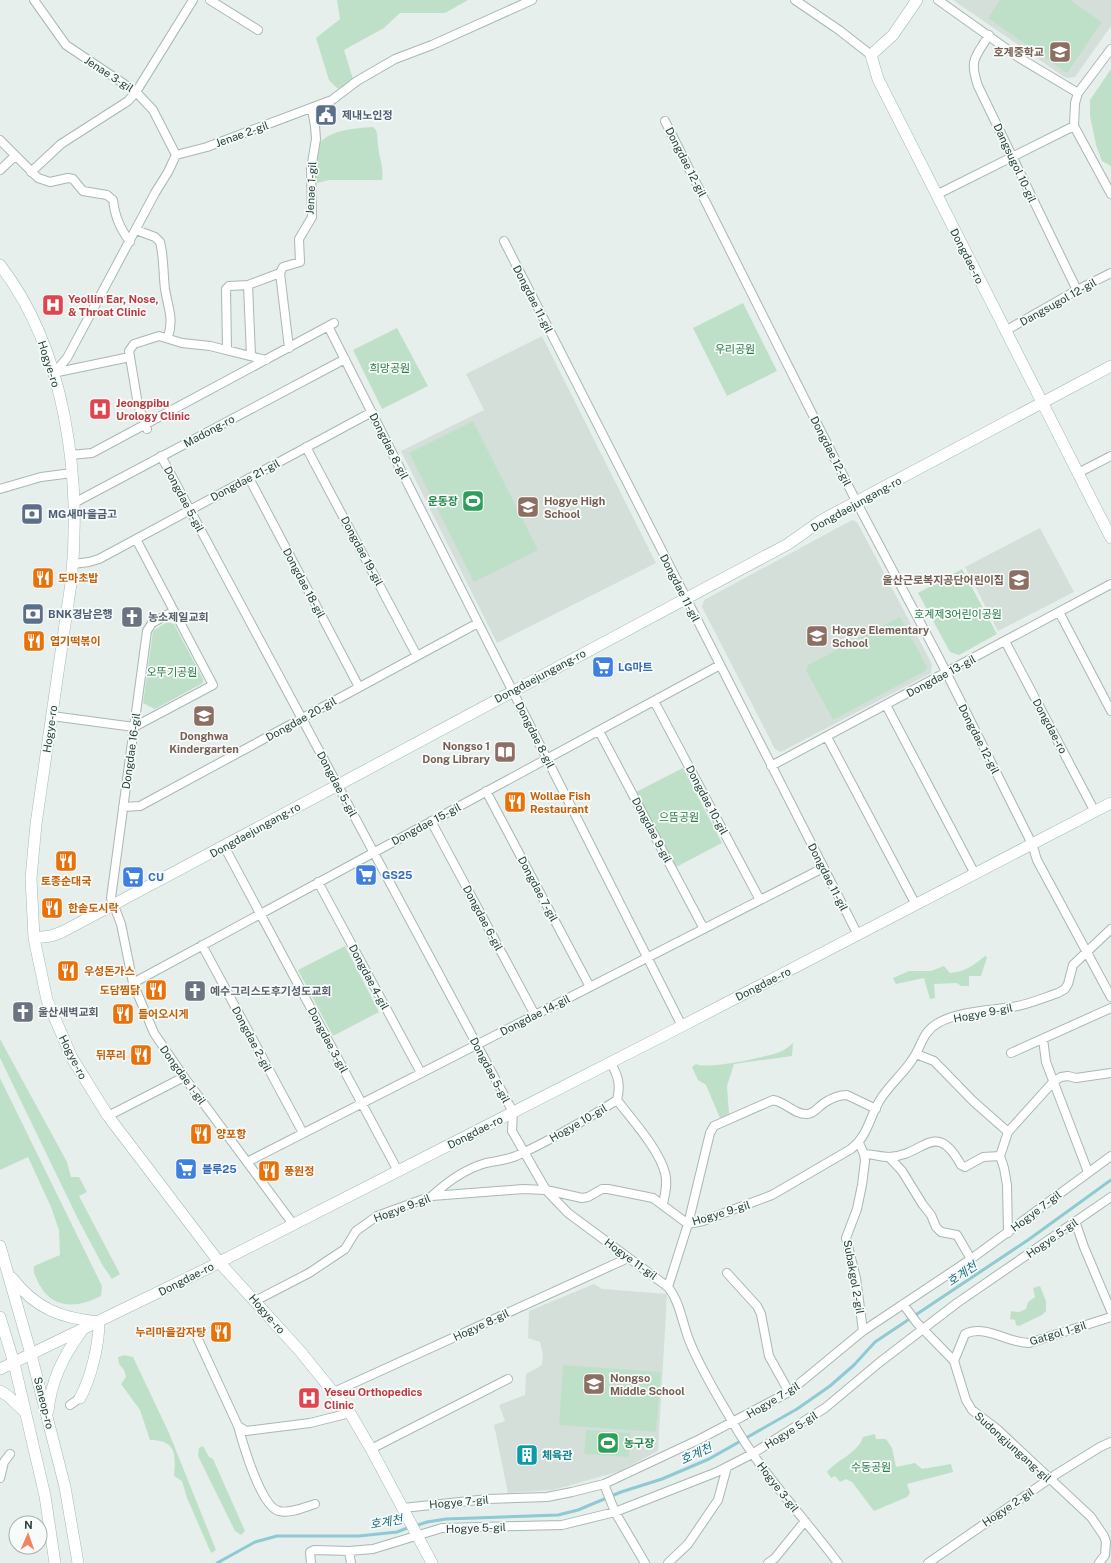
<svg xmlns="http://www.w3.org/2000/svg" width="1111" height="1563" font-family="'Public Sans','Noto Sans KR',sans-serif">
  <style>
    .built { fill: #d4dfda }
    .green { fill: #bfe0c8 }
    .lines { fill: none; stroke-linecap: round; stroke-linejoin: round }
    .stream { stroke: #8ec9d4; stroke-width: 3 }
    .street-casing { stroke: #a8b8b2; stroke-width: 10 }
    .secondary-casing { stroke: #a4bbb3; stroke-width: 12 }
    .street { stroke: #fff; stroke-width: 8 }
    .secondary { stroke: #fff; stroke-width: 11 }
    .labels { text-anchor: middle; stroke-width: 3.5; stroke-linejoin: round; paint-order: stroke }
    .education-label { font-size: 11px; font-weight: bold; fill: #785e54; stroke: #f7fbf9; text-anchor: end }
    .street-label { font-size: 11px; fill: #24423a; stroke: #f7fbf9 }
    .service-label { font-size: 11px; font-weight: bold; fill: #4e5e75; stroke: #f7fbf9; text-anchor: start }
    .health-label { font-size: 11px; font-weight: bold; fill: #be3a42; stroke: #f7fbf9; text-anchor: start }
    .park-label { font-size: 11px; fill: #2d7a4b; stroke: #f7fbf9 }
    .leisure-label { font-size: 11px; font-weight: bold; fill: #27864d; stroke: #f7fbf9; text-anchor: end }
    .food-label { font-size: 11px; font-weight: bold; fill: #c56008; stroke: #f7fbf9; text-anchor: start }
    .worship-label { font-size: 11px; font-weight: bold; fill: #5b616d; stroke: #f7fbf9; text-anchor: start }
    .shop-label { font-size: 11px; font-weight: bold; fill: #366cbe; stroke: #f7fbf9; text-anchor: start }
    .culture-label { font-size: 11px; font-weight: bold; fill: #0d838f; stroke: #f7fbf9; text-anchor: start }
    .water-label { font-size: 12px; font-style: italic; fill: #1c6f80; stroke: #f7fbf9 }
  </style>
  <rect width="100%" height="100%" fill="#e6efeb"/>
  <!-- built -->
  <path class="built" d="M953,0H1111V26L1075,77L1066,78Z
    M542,336L656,563L497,643L401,451L484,410L466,374Z
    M852,520L857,522L932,664L931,673L781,752L775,749L702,607L704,600Z
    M1040,528L1074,592L998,631L965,567Z
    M594,1284L602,1289L667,1294L658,1451L620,1471L585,1481L553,1490L508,1493L494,1425L505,1421L499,1405L525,1395L526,1374L542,1365L543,1354L540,1342L528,1338L529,1311Z"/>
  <!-- green -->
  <path class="green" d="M337,0H468L445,13H400L384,28L344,50L353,79L338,89L329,80L316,38L340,19Z
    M1000,0H1070L1102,22L1067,73L988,18Z
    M1111,69V166L1102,161L1096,145L1090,116V100Z
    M373,127L376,130C378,135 377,140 378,145C379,158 384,167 382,180H329L313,184C314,174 313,159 316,149C323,130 356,128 373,127Z
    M743,303L777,371L727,396L693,328Z
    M397,328L428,386L382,409L353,350Z
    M473,421L538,550L474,582L409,453Z
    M962,569L997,634L959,655L950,652L918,593Z
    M900,617L927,667L925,671L833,720L806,670L808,665Z
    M167,622L174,624L203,679V683L155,709L143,703L153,631Z
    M683,768L722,843L676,867L636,792Z
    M345,946L379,1012L333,1036L298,970Z
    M985,956L987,957L981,976H969V986H961L957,983L934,984L935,998L930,999L924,978L896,984L893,978L909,971H931L944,966L950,973C965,972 974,965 985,956Z
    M0,1039L67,1162L71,1177H79L87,1192L79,1196L120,1274L112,1279L103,1266L79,1221L0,1058Z
    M793,1043L792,1056L734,1064L727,1086L729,1114L720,1118L706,1085L698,1080L692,1067L696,1064C708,1070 766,1057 780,1052C785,1050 789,1046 793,1043Z
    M0,1078L102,1286L101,1296C77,1308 53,1310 39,1284C36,1277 33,1274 34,1266L60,1255L59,1230L51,1207L28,1157L0,1170Z
    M1040,1286L1046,1301V1311L1042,1315L1019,1326L1016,1325L1015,1320L1010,1319L1011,1311L1019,1312L1026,1309L1028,1302L1035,1297L1033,1288Z
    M124,1355L133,1357L169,1433L216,1550L211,1553L187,1498L182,1481L174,1476C176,1454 176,1440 150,1440L140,1410L121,1384L126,1377L124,1370L119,1364L118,1357Z
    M563,1365L661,1372L656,1432L559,1425Z
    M586,1430L631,1433L629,1457L584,1454Z
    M875,1434L876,1439H886L892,1448L896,1467L915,1463L922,1469L951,1464L953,1472L907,1484L910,1493L907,1497L874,1511L852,1482L846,1479L840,1482L835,1476L831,1478L827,1472C837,1460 859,1452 863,1437Z
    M203,1446L209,1457L213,1459L245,1531L241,1535L235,1531L198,1456L199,1448Z"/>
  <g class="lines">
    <!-- stream -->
    <path class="stream" d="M415,1526L427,1522L446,1519L558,1515L578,1510L621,1492L662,1479L709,1459L797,1409L830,1386L854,1365L875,1342L1028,1240L1111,1180
      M217,1563L255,1542L277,1536H359L397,1532L410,1527"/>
    <!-- street casing -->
    <g class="street-casing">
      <path id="street" d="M34,0L66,45L136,92L153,110L176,155
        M210,0L258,30
        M795,0L839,30L871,55
        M938,0L1018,57L1078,93
        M989,35C975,58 969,59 978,86L1077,290
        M1111,49L1078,93L1075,103L1074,126L1111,194
        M665,121L857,503L938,656L1032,844L1037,860L1111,997
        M0,140L38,178L50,182L68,178L73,179L83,191L107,195L113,200C115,217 120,228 130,242
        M0,170L15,156
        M31,172L61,144L128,101L136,92L193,0
        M936,195L1074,126
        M136,230L155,237L160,242C164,257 163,273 165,289C168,308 174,318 168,337
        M504,241L858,935
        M248,285L251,356
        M328,326L682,1026
        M1005,331L1077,290L1111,273
        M289,348L280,273L283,267L300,262L299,239L312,217L311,169L316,139L315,126L312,109
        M227,349L226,289L229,286L248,285L280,273
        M53,373L130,357
        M53,374L67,358L155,193L168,172L176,155L207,147L332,100L357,81L395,59L432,45L532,0
        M147,429L138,405L129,351L134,344L159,336L182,343L210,346L266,360
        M306,447L417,656
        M70,455L92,453L334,323
        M161,456L513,1112L512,1131L546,1190L568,1213L668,1287C680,1302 682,1322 689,1340C700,1368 717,1395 732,1421C761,1473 803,1516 838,1563
        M1078,473L1111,456
        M249,478L359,687
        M0,489L41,477L72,473
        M74,503L345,359
        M73,564L89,562L99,559L372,412
        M174,611L152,623L147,631L111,898L121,924L133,983L154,1033L184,1077L293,1224
        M1059,612L1111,711
        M1005,641L1095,812
        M654,701L760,900
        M886,705L975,874
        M52,716L134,727L213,685L136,539
        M599,731L704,929
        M827,737L916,905
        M771,766L1111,584
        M486,791L590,987
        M123,807L140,806L478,623
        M431,821L535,1015
        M224,846L398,1171
        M318,882L421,1073
        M202,945L303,1133
        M133,983L720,665
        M1043,1039L1046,1062L1088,1172
        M1011,1053L1111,1008
        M916,1054L934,1061L973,1101L1008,1132
        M611,1063C618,1076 621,1085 617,1100
        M108,1116L184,1077
        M859,1143L864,1154L865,1161L862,1185L857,1209L846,1238L856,1278L863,1331
        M864,1154C872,1154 881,1157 889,1157C924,1156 935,1118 961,1165L965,1167L983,1157L1000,1156
        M889,1157L902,1171L923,1205L931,1215L936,1227L941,1232L957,1235L971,1259
        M247,1162L823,868
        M432,1196C448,1181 465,1169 486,1163C496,1161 506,1160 516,1156C551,1140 584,1121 617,1100C632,1120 659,1149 665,1173C668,1183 665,1194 663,1204
        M1075,1221L1084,1247L1111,1311
        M1008,1233L1007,1185L1004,1168L1000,1156L1008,1132L1054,1081L1061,1077L1068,1076L1076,1078L1111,1073
        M727,1273L757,1306L761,1314L769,1356L789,1392
        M668,1287L688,1224L710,1133L714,1126L773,1100C786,1102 794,1115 808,1114C815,1113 818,1107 824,1103C830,1099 839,1095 847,1095L876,1109
        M255,1301L309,1273L345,1249L356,1231L377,1216L432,1196L523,1189L546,1190L582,1198L588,1197L602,1189H608L653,1198L688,1224L703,1221L772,1195L851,1149C868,1136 869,1118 880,1100C889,1085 903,1074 912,1060C922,1046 922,1032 938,1023C960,1011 987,1011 1012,1007C1028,1005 1043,998 1058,993L1065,989L1068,984L1073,965L1111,929
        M903,1304L917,1323L954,1361L966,1400L972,1410L997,1429L1091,1517L1104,1536L1106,1542L1105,1555L1099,1563
        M196,1335L238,1426L246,1431L310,1423L350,1413
        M954,1361L965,1334C986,1324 1007,1343 1029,1343L1111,1317
        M334,1392L628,1258
        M70,1405L80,1398
        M238,1426C243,1444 261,1507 279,1511C290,1514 305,1507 315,1504
        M371,1449L508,1379
        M0,1478L4,1462L10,1454
        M604,1484L615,1512L645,1563
        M403,1508L488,1499L547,1497L572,1492L604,1484L700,1439L789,1392L863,1331L971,1259L1111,1156
        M349,1551L351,1563
        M311,1563L310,1552L314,1550L349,1551L373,1549L442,1528L562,1525L615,1512L717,1472L752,1454L825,1408L880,1362L957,1303L1111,1197
        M668,1563L688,1544L718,1500L727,1467
        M768,1563L775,1558L805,1521
        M928,1563L1055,1475L1100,1447L1111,1442"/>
    </g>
    <!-- secondary casing -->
    <g class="secondary-casing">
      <path id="secondary" d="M917,0L893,35L871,55L878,79L1111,538
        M0,265C66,350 82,479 71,583L36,824L31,878L34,938L47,1000L72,1058L108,1116L219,1262L300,1351L350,1413L371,1449L432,1563
        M34,938L51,936L62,932C305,804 545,673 788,544L822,520L1111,366
        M0,1246L31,1354L65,1487L78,1563
        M12,1278C36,1309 61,1318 99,1322C99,1345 91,1378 80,1398
        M0,1317L14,1363L45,1496L55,1563
        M0,1369L206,1269L682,1026L1111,803
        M0,1391L8,1396L25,1412
        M48,1411C51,1381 63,1356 81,1332"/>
    </g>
    <!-- street -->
    <use href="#street" class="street"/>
    <!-- secondary -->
    <use href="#secondary" class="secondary"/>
  </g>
  <!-- icons -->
  <defs>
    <g id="school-square" transform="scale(1.15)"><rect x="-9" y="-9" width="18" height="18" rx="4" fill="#8d6e63" stroke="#f7fbf9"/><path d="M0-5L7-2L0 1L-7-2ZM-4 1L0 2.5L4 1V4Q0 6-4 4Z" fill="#fff"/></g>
    <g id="civic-square" transform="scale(1.15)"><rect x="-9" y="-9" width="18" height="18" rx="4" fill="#5c6f8a" stroke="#f7fbf9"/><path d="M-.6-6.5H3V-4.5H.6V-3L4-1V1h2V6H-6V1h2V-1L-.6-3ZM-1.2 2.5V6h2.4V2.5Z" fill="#fff"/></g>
    <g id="hospital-square" transform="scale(1.15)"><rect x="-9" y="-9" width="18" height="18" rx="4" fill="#e0444e" stroke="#f7fbf9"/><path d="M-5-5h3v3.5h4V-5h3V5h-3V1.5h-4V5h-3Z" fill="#fff"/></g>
    <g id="stadium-square" transform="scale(1.15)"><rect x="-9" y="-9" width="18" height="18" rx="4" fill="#2e9e5b" stroke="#f7fbf9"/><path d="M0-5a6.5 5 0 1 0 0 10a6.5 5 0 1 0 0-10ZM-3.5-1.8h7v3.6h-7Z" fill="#fff"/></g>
    <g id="bank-square" transform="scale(1.15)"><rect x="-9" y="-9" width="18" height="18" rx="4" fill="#5c6f8a" stroke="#f7fbf9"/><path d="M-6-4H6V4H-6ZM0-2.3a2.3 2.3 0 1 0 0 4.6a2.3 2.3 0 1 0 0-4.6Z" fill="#fff"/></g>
    <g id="restaurant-square" transform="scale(1.15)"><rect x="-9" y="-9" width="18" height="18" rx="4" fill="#e8710a" stroke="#f7fbf9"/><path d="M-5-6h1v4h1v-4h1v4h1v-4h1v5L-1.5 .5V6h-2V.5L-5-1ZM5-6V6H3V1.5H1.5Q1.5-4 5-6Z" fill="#fff"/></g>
    <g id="church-square" transform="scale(1.15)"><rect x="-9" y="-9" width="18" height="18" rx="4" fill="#6b7280" stroke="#f7fbf9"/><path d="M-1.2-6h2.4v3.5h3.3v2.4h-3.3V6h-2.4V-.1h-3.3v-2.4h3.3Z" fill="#fff"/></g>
    <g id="supermarket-square" transform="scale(1.15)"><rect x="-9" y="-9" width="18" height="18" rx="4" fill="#3f7fe0" stroke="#f7fbf9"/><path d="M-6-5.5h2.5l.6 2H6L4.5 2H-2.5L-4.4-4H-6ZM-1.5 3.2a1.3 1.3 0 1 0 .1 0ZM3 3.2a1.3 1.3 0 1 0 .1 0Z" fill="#fff"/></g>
    <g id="library-square" transform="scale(1.15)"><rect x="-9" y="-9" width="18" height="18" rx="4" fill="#8d6e63" stroke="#f7fbf9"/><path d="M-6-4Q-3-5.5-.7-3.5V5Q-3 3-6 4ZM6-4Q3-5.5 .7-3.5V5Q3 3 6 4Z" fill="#fff"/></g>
    <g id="building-square" transform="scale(1.15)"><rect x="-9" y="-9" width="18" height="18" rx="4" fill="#0f9aa8" stroke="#f7fbf9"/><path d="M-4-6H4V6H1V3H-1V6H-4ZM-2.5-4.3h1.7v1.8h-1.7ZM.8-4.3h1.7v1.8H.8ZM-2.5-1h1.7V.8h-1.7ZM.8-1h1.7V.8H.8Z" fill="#fff"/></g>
  </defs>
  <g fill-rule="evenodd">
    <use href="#school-square" x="1060" y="52"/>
    <use href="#civic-square" x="326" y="115"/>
    <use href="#hospital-square" x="53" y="305"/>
    <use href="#hospital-square" x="100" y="409"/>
    <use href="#stadium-square" x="473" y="501"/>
    <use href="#school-square" x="528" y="507"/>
    <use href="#bank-square" x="32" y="514"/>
    <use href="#restaurant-square" x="43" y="578"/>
    <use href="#school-square" x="1019" y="580"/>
    <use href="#bank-square" x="33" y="614"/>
    <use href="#church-square" x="132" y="617"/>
    <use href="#school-square" x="817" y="636"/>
    <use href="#restaurant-square" x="34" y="641"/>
    <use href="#supermarket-square" x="603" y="667"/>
    <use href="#school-square" x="204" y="716"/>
    <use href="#library-square" x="505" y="752"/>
    <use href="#restaurant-square" x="515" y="802"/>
    <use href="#restaurant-square" x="66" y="861"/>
    <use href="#supermarket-square" x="366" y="875"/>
    <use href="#supermarket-square" x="133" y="877"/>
    <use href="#restaurant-square" x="52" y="908"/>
    <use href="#restaurant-square" x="68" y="971"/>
    <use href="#restaurant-square" x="156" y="990"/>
    <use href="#church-square" x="195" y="991"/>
    <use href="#church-square" x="23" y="1012"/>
    <use href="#restaurant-square" x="123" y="1014"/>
    <use href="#restaurant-square" x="141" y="1055"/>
    <use href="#restaurant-square" x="201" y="1134"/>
    <use href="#supermarket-square" x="186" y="1169"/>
    <use href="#restaurant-square" x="269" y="1171"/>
    <use href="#restaurant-square" x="221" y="1332"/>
    <use href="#school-square" x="594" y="1384"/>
    <use href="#hospital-square" x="309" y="1398"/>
    <use href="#stadium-square" x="608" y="1443"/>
    <use href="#building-square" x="527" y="1455"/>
  </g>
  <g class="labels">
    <!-- education labels -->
    <g class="education-label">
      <text x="1044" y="56">호계중학교</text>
      <text x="544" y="505" text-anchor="start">Hogye High<tspan x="544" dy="13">School</tspan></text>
      <text x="1004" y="584">울산근로복지공단어린이집</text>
      <text x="832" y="634" text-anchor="start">Hogye Elementary<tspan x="832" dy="13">School</tspan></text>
      <text x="204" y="740" text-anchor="middle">Donghwa<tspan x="204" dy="13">Kindergarten</tspan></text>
      <text x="490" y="750">Nongso 1<tspan x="490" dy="13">Dong Library</tspan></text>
      <text x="610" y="1382" text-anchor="start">Nongso<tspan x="610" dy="13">Middle School</tspan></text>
    </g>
    <!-- street labels -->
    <g class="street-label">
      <text transform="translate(109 74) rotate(33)" y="4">Jenae 3-gil</text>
      <text transform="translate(242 134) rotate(-20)" y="4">Jenae 2-gil</text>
      <text transform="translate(686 162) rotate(63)" y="4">Dongdae 12-gil</text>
      <text transform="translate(1015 163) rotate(65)" y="4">Dangsugol 10-gil</text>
      <text transform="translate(311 188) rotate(-87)" y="4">Jenae 1-gil</text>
      <text transform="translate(967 256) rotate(63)" y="4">Dongdae-ro</text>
      <text transform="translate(533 299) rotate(63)" y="4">Dongdae 11-gil</text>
      <text transform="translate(1058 302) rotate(-29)" y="4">Dangsugol 12-gil</text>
      <text transform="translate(49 364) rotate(72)" y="4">Hogye-ro</text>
      <text transform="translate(209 431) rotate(-28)" y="4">Madong-ro</text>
      <text transform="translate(389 446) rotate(63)" y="4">Dongdae 8-gil</text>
      <text transform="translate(831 451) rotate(63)" y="4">Dongdae 12-gil</text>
      <text transform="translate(245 480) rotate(-28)" y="4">Dongdae 21-gil</text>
      <text transform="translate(184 499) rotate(62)" y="4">Dongdae 5-gil</text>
      <text transform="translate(856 504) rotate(-29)" y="4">Dongdaejungang-ro</text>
      <text transform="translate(362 551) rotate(62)" y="4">Dongdae 19-gil</text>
      <text transform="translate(304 583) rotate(62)" y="4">Dongdae 18-gil</text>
      <text transform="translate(680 588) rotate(63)" y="4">Dongdae 11-gil</text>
      <text transform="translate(540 676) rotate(-28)" y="4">Dongdaejungang-ro</text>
      <text transform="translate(941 676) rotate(-28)" y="4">Dongdae 13-gil</text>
      <text transform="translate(301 719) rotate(-29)" y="4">Dongdae 20-gil</text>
      <text transform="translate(1050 726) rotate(62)" y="4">Dongdae-ro</text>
      <text transform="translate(50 729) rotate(-82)" y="4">Hogye-ro</text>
      <text transform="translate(535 735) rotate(63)" y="4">Dongdae 8-gil</text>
      <text transform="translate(979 739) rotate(63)" y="4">Dongdae 12-gil</text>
      <text transform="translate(131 751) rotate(-82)" y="4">Dongdae 16-gil</text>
      <text transform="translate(337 784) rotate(62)" y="4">Dongdae 5-gil</text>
      <text transform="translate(707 800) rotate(62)" y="4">Dongdae 10-gil</text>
      <text transform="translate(426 824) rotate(-28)" y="4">Dongdae 15-gil</text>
      <text transform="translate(255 830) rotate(-29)" y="4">Dongdaejungang-ro</text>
      <text transform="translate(652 830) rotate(62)" y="4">Dongdae 9-gil</text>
      <text transform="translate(828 877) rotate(63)" y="4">Dongdae 11-gil</text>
      <text transform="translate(538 889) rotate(62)" y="4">Dongdae 7-gil</text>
      <text transform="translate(483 918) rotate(62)" y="4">Dongdae 6-gil</text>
      <text transform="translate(369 977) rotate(62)" y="4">Dongdae 4-gil</text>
      <text transform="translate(763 984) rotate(-27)" y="4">Dongdae-ro</text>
      <text transform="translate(983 1013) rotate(-11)" y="4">Hogye 9-gil</text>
      <text transform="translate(535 1015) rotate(-27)" y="4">Dongdae 14-gil</text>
      <text transform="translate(252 1039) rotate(62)" y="4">Dongdae 2-gil</text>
      <text transform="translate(328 1040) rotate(62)" y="4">Dongdae 3-gil</text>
      <text transform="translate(73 1057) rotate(63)" y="4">Hogye-ro</text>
      <text transform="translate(490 1070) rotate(62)" y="4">Dongdae 5-gil</text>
      <text transform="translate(183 1075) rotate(54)" y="4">Dongdae 1-gil</text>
      <text transform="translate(578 1123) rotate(-30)" y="4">Hogye 10-gil</text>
      <text transform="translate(475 1132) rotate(-27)" y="4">Dongdae-ro</text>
      <text transform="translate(402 1208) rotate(-21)" y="4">Hogye 9-gil</text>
      <text transform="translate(1036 1211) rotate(-37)" y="4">Hogye 7-gil</text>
      <text transform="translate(721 1213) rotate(-17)" y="4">Hogye 9-gil</text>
      <text transform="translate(1052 1238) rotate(-35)" y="4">Hogye 5-gil</text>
      <text transform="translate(631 1259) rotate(36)" y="4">Hogye 11-gil</text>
      <text transform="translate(854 1277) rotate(80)" y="4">Subakgol 2-gil</text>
      <text transform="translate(186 1279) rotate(-27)" y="4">Dongdae-ro</text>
      <text transform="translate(267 1314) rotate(49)" y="4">Hogye-ro</text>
      <text transform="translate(481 1325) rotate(-25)" y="4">Hogye 8-gil</text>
      <text transform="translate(1058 1333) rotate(-17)" y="4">Gatgol 1-gil</text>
      <text transform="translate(773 1400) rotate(-31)" y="4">Hogye 7-gil</text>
      <text transform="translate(44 1403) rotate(76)" y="4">Saneop-ro</text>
      <text transform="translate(791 1430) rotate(-32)" y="4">Hogye 5-gil</text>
      <text transform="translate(1013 1447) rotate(42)" y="4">Sudongjungang-gil</text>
      <text transform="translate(778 1487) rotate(52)" y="4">Hogye 3-gil</text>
      <text transform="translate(459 1502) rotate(-5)" y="4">Hogye 7-gil</text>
      <text transform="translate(1008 1507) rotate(-34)" y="4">Hogye 2-gil</text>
      <text transform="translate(476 1528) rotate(-2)" y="4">Hogye 5-gil</text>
    </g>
    <!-- service labels -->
    <g class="service-label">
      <text x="342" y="119">제내노인정</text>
      <text x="48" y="518">MG새마을금고</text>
      <text x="48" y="618">BNK경남은행</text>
    </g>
    <!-- health labels -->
    <g class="health-label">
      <text x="68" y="303">Yeollin Ear, Nose,<tspan x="68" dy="13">&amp; Throat Clinic</tspan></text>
      <text x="116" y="407">Jeongpibu<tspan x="116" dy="13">Urology Clinic</tspan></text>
      <text x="324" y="1396">Yeseu Orthopedics<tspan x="324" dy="13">Clinic</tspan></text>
    </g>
    <!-- park labels -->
    <g class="park-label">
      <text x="735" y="353">우리공원</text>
      <text x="390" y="372">희망공원</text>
      <text x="958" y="618">호계제3어린이공원</text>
      <text x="172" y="676">오뚜기공원</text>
      <text x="679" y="821">으뜸공원</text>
      <text x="871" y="1471">수동공원</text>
    </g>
    <!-- leisure labels -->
    <g class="leisure-label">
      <text x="458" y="505">운동장</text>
      <text x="624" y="1447" text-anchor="start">농구장</text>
    </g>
    <!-- food labels -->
    <g class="food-label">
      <text x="58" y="582">도마초밥</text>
      <text x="50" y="645">엽기떡볶이</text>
      <text x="530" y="800">Wollae Fish<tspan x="530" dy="13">Restaurant</tspan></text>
      <text x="66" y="885" text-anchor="middle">토종순대국</text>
      <text x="68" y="912">한솥도시락</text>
      <text x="84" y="975">우성돈가스</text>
      <text x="140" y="994" text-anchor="end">도담찜닭</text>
      <text x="138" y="1018">들어오시게</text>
      <text x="126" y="1059" text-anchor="end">뒤푸리</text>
      <text x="216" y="1138">양포항</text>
      <text x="284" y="1175">풍원정</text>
      <text x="206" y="1336" text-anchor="end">누리마을감자탕</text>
    </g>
    <!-- worship labels -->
    <g class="worship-label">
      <text x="148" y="621">농소제일교회</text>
      <text x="210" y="995">예수그리스도후기성도교회</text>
      <text x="38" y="1016">울산새벽교회</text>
    </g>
    <!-- shop labels -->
    <g class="shop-label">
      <text x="618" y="671">LG마트</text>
      <text x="382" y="879">GS25</text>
      <text x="148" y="881">CU</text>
      <text x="202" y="1173">블루25</text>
    </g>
    <!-- culture labels -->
    <g class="culture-label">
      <text x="542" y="1459">체육관</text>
    </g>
    <!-- water labels -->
    <g class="water-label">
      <text transform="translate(962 1274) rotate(-34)" y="4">호계천</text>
      <text transform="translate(696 1454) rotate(-25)" y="4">호계천</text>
      <text transform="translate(386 1522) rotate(-10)" y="4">호계천</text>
    </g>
  </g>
  <!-- north arrow -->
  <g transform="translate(28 1535) rotate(2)"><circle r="19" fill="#f7fbf9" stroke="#a3b1ad"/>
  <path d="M0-3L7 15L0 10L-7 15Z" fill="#f4845f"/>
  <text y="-6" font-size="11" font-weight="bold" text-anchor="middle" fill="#24423a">N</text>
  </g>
</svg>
